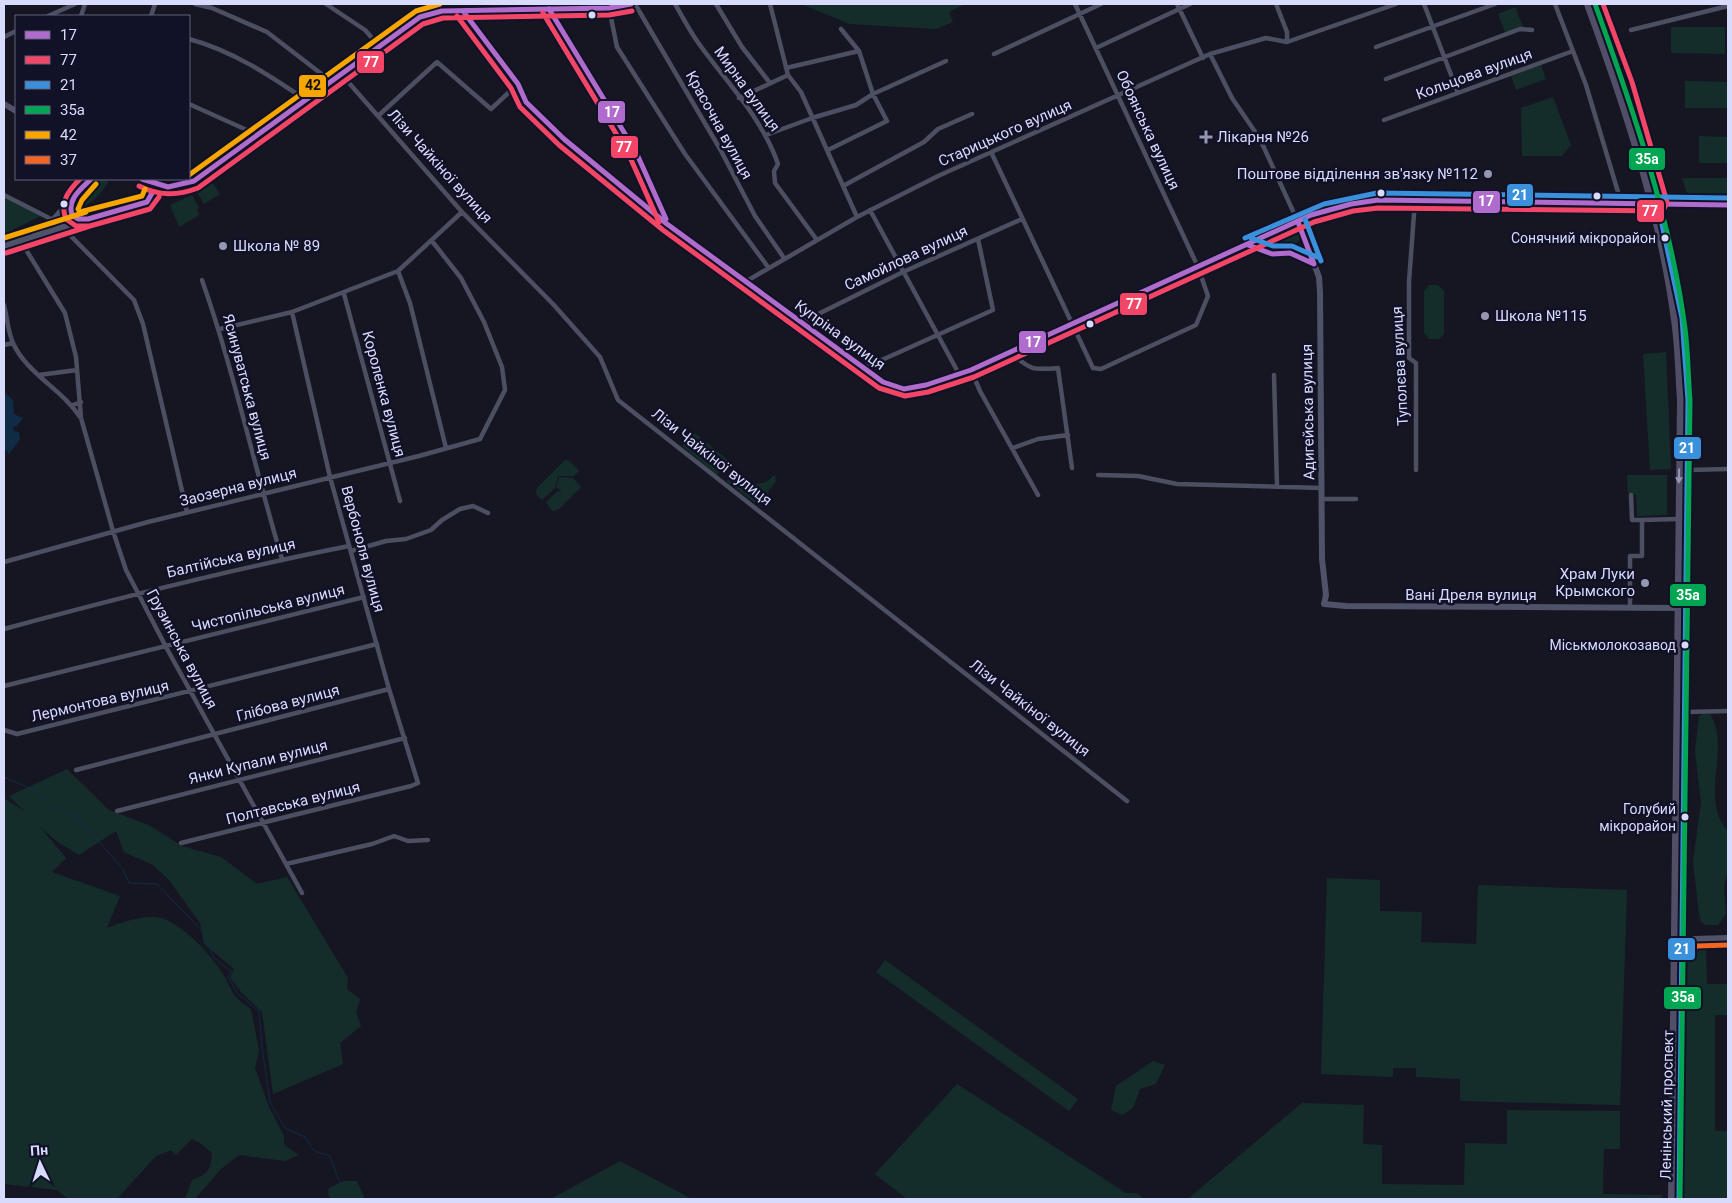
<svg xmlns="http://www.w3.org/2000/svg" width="1732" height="1203" font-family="Roboto,sans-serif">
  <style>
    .green { fill: #142d2a }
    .water { fill: #102b45 }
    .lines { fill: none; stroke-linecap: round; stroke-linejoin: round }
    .stream { stroke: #102b45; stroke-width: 1 }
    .street { stroke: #4c4e62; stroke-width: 4.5 }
    .secondary { stroke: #4f5268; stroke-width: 6 }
    .primary { stroke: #524e68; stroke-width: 8 }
    .bus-1-casing { stroke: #111127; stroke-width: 9 }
    .bus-2-casing { stroke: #111127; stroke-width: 9 }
    .bus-3-casing { stroke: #111127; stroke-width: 9 }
    .bus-4-casing { stroke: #111127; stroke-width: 9 }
    .bus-5-casing { stroke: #111127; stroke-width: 9 }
    .bus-6-casing { stroke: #111127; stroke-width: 9 }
    .bus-1 { stroke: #b06ccc; stroke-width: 5 }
    .bus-2 { stroke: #f34667; stroke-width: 5 }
    .bus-3 { stroke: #3a90db; stroke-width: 5 }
    .bus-4 { stroke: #00a651; stroke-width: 5 }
    .bus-5 { stroke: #f7a600; stroke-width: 5 }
    .bus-6 { stroke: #f26522; stroke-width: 5 }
    .oneway { fill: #9694b2 }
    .bus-dot { fill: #d9dbfd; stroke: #111127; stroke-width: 2 }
    .poi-dot { fill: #9596b0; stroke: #111127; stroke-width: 2 }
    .labels { text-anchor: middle; stroke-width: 5; stroke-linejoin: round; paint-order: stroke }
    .bus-label { font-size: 14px; fill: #d9dbfd; stroke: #111127; text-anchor: end }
    .street-label { font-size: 15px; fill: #d9dbfd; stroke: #111127 }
    .poi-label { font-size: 15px; fill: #d9dbfd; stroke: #111127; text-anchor: start }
    .line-badge { stroke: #111127; stroke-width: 2 }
    .badge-label { font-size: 14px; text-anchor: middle; font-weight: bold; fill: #fff }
    .pale-badge-label { font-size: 14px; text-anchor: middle; font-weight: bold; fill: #111 }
  </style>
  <rect width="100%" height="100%" fill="#161622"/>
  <!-- green -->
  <path class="green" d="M801,4H965L949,12L953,22L936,29L850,24Z
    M1515,7L1523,27L1506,34L1498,14Z
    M1671,27H1725V54L1671,53Z
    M1541,65L1546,79L1516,90L1511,76Z
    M1685,81L1728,82V108H1685Z
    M1553,97L1571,145L1562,156H1522L1521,108Z
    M1699,136L1728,137V163H1699Z
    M1682,178H1728V197H1694L1687,193Z
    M99,179H107L108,183C99,195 91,208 75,206Z
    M212,182L220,194L204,204L197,192Z
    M192,195L199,208L197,210L199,215L179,227L170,205Z
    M4,196L43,215L4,234Z
    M1292,230L1299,233L1301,237C1296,249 1276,254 1265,249L1264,242Z
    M1429,285H1438L1444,291V334L1439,339H1429L1424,333V291Z
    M1666,352L1671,469L1650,470L1643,354Z
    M695,433L728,460L722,470L715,465L713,467L719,472L717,475L682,446Z
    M565,460L570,461L579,471L574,476H558L555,488L542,500L536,494L537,488Z
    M734,473L753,485L766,482L775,475L776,481L769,490L768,498L759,506L726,481Z
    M1627,475H1667V515L1637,516L1636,495L1628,493Z
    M559,477L573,478L581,487L558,510L552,511L546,502L558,491H562L556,487Z
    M1703,714H1710C1732,750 1698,799 1728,831V869L1724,887L1726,914L1718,925H1705L1701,922L1699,914L1693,862L1701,802L1695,752L1699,716Z
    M67,769L109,810L149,825L182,846L221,857L257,884L287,877L348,978L347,989L360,999L356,1013L361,1026L340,1043L343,1064L273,1094L262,1012L242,993L230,978L234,969L204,944L200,923L169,880L153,865L124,852L116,831L79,855L58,842L40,827L66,858L52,872L120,896L107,928C122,922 149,913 164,919C186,928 208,952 221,971C234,991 228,994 251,1009L259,1051L255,1068L269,1107L284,1136V1145L299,1155L285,1161L239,1155L221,1169L195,1199H185L192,1180C207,1175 211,1170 212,1153L200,1143L192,1139L176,1155L171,1150L156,1156L117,1199H68L57,1190L4,1184V798L24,811L9,796Z
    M1327,878L1380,880V911L1422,912L1421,942L1476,944L1478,885L1627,890L1620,1105L1460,1101V1079L1416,1077V1068H1393V1077L1321,1074Z
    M1706,948L1707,984H1728V1015H1715V1131H1728V1199H1684L1685,949Z
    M885,960L1078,1099L1069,1111L876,972Z
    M1153,1061L1165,1065L1156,1084L1140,1089L1133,1108L1122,1115L1111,1110L1116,1086Z
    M957,1084L1126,1193H1137L1144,1199H907L875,1174Z
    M1302,1103L1364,1105L1363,1144L1382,1145V1184L1464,1185L1465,1143L1507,1144V1110L1620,1111V1149H1604L1603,1194L1662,1195V1199H1193L1190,1197Z
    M620,1161L692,1199H551Z
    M344,1181H357L365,1199H331L328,1194L329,1188Z"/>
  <!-- water -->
  <path class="water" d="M4,392L13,400L14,414L23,418L17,426L13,427L14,431L19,432L20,439L9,454L4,448Z"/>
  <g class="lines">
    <!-- stream -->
    <path class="stream" d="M4,777L36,791L53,807L76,816L123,869L129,883L157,884L203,932L214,958L232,972L228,977L238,994L259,1011L262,1047L270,1102L285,1128L305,1137L314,1151L330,1156L340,1184L349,1199"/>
    <!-- street -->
    <path class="street" d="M195,4L212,8L267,32L332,82
      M326,4L365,30L380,47
      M635,4L720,149L755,216L784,258
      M675,4C682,16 689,29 697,41C725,81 762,117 778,164L774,171L775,183L817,240
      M716,4L742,47L770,83
      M770,4L788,75L801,92L857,217
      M1177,4L1203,58
      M1276,4L1287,32V42
      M1424,4L1458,93
      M1555,4L1586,85L1621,202
      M609,8L617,47L685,154L768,267
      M463,11L518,84L526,102L564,139L664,221
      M48,16L75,4
      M81,16L85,4
      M151,16L155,4
      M1631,30L1728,6
      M4,37L16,31
      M189,39C233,51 269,75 306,100
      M1376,47L1495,4
      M1096,48L1190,4
      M994,54L1101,4
      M1210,54L1232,98L1260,139L1298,222
      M786,68L859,51
      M342,75L462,212L553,304L600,357L618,400L1127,801
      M1386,79L1520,29L1532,30
      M739,98L788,75
      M189,104L258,135
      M378,116L437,62L491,109L518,84
      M1384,120L1573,51
      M766,135L812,118L856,105L873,94L946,61
      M828,150L887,121L873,94L859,51L841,29
      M992,154L1093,368L1101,369L1196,325L1208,296L1198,267L1075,4
      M843,186L924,142L938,129L972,114
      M4,195L53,220L62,227L134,300L143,324L187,512
      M1415,200L1409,282V358L1416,363V470
      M870,210L959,374
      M20,240L65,313L76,357L81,418L113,531L126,570L166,647L302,893
      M398,271L410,303L446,448
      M202,280C234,371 254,466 282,559
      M745,282L857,217L938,176L1210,54L1266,38L1287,42L1396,4
      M344,294L400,501
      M4,305C7,317 8,332 13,343C27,374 62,389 80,417
      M802,322L903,272L1022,219
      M220,329L292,312L398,271L462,212
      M4,345L13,343
      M1012,353C1030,371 1035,370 1058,368L1072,468
      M864,368L993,310L978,239
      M971,370L980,391L1038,495
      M39,375L77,370
      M1274,375L1277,486
      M73,405L81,402
      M1013,448L1038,439L1068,435
      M1689,470L1728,469
      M1098,475L1138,476L1177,484L1322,488
      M1631,495L1632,520H1642
      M1322,499H1356
      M351,551L386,541L406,539L431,530L442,520L460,509L473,506L488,513
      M4,562L148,522L419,456L480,439L505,390L502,367L484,322L461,278L432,241
      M1630,608V556H1642V520L1678,519
      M4,629C118,598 233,569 349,546
      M4,686L364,597
      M1686,712L1728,711
      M4,730L17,734L377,644
      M76,770L389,689
      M117,811L405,738
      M181,843L411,786L418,783L389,689L330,477L292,312
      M286,864L372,844L394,836L408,841L428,840"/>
    <!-- secondary -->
    <path class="secondary" d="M546,4L636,152L667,224L883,382L904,389L926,385L971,370L1012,353L1311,215L1351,204L1378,200L1728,205
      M4,104L16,111
      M91,179C82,188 65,201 72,215L78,219H88L147,202L153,191L148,182
      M142,179C161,189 174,190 194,181L420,17L442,11L609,8L631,4
      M147,201L182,188
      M1298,222L1319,277L1320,292L1322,559L1326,595L1324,604L1346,606L1678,608
      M35,233L53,220L70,201
      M4,246L82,221
      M1683,948L1694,939L1728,938"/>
    <!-- primary -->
    <path class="primary" d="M1588,4C1625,105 1661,213 1675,320C1679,346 1679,373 1681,400L1672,1199
      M1595,4C1633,106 1665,209 1683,317C1688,344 1688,372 1690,400L1680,1199"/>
    <!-- bus-1 casing -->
    <g class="bus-1-casing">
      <path id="bus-1" d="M549,9L636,152L666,219
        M463,11L518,84L526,102L564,139L667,224L883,382L904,389L926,385L971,370L1311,215L1351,204L1378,200L1728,205
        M91,179C81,189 67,199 72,215L78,219H88L147,202L152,193
        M142,179L168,187L194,181L420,17L442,11L609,8L631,4
        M1298,222L1314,264
        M1248,245L1272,254L1290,253L1314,264"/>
    </g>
    <!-- bus-2 casing -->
    <g class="bus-2-casing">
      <path id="bus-2" d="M543,13L629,155L659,222
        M457,16L511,88L520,107L559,145L663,230L879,388L905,396L928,392L974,377L1314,222L1353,211L1378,208L1663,211L1667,202L1632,82L1603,4
        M80,179C69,190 59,202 66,219L76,226H90L150,209L159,197
        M139,186C159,196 177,196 198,188L423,24L443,18L609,15L632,11
        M6,253L90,226"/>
    </g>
    <!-- bus-3 casing -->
    <g class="bus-3-casing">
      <path id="bus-3" d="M1657,201L1682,318L1688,400L1679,1199
        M1305,219L1321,261
        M1245,238L1324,204L1377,193L1728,198
        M1251,238L1273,246H1292L1317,257"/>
    </g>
    <!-- bus-4 casing -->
    <g class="bus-4-casing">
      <path id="bus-4" d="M1595,4C1633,109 1670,217 1685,328C1688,352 1688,376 1690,400L1680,1199"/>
    </g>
    <!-- bus-5 casing -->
    <g class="bus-5-casing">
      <path id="bus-5" d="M189,175L416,11L440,4
        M96,184L82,200L78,209L80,212L142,196L145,189
        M4,238L86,212"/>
    </g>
    <!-- bus-6 casing -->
    <g class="bus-6-casing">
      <path id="bus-6" d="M1688,954L1697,946L1728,945"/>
    </g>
    <!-- bus-1 -->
    <use href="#bus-1" class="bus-1"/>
    <!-- bus-2 -->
    <use href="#bus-2" class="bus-2"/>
    <!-- bus-3 -->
    <use href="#bus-3" class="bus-3"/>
    <!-- bus-4 -->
    <use href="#bus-4" class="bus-4"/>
    <!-- bus-5 -->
    <use href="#bus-5" class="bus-5"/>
    <!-- bus-6 -->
    <use href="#bus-6" class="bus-6"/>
  </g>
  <!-- one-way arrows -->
  <defs><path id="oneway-solid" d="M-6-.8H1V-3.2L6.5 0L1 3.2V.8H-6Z" transform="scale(1.25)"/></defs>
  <use class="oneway" href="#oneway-solid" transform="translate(1679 476) rotate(91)"/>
  <!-- markers -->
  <g class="bus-dot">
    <circle cx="592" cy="15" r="4.5"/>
    <circle cx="1381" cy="193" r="4.5"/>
    <circle cx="1597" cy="196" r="4.5"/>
    <circle cx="64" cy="204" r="4.5"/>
    <circle cx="1665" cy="238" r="4.5"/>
    <circle cx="1090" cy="324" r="4.5"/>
    <circle cx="1685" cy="645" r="4.5"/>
    <circle cx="1685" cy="817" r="4.5"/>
  </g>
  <g class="poi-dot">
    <path d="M1203.5 129.5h5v5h5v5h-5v5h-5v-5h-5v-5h5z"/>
    <circle cx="1488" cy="174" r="5"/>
    <circle cx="223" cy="246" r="5"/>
    <circle cx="1485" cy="316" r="5"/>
    <circle cx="1645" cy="583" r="5"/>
  </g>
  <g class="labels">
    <!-- bus labels -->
    <g class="bus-label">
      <text x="1656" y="243">Сонячний мікрорайон</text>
      <text x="1676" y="650">Міськмолокозавод</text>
      <text x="1676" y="814">Голубий<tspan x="1676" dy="17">мікрорайон</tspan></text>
    </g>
    <!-- street labels -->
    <g class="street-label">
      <text transform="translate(1474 74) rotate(-20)" y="5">Кольцова вулиця</text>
      <text transform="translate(747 89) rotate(54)" y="5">Мирна вулиця</text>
      <text transform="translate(719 125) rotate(61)" y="5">Красочна вулиця</text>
      <text transform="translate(1148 130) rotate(65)" y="5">Обоянська вулиця</text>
      <text transform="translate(1005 133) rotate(-24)" y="5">Старицького вулиця</text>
      <text transform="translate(440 166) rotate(48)" y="5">Лізи Чайкіної вулиця</text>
      <text transform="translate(906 258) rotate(-25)" y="5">Самойлова вулиця</text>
      <text transform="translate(840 335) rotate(36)" y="5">Купріна вулиця</text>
      <text transform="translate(1400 366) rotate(-93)" y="5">Туполєва вулиця</text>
      <text transform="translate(247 387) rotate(75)" y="5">Ясинуватська вулиця</text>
      <text transform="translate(384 394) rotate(75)" y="5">Короленка вулиця</text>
      <text transform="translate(1308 412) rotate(-91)" y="5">Адигейська вулиця</text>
      <text transform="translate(712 457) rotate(38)" y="5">Лізи Чайкіної вулиця</text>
      <text transform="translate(238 487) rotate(-14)" y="5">Заозерна вулиця</text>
      <text transform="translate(363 549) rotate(75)" y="5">Вербоноля вулиця</text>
      <text transform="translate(231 558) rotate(-13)" y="5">Балтійська вулиця</text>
      <text x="1471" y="600">Вані Дреля вулиця</text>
      <text transform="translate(268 608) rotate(-14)" y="5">Чистопільська вулиця</text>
      <text transform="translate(182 649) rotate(62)" y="5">Грузинська вулиця</text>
      <text transform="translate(100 701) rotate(-13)" y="5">Лермонтова вулиця</text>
      <text transform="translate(288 703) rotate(-15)" y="5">Глібова вулиця</text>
      <text transform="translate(1030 708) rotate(38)" y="5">Лізи Чайкіної вулиця</text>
      <text transform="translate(258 762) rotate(-14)" y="5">Янки Купали вулиця</text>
      <text transform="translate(293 803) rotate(-14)" y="5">Полтавська вулиця</text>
      <text transform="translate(1667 1105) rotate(-89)" y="5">Ленінський проспект</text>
    </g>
    <!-- poi labels -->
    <g class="poi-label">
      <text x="1217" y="142">Лікарня №26</text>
      <text x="1478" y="179" text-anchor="end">Поштове відділення зв'язку №112</text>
      <text x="233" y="251">Школа № 89</text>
      <text x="1495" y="321">Школа №115</text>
      <text x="1635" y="579" text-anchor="end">Храм Луки<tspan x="1635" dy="17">Крымского</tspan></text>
    </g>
  </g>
  <g class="line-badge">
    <rect x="356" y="50" width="29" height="24" rx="5" fill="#f34667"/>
    <rect x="298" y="74" width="29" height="24" rx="5" fill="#f7a600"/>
    <rect x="597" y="100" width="29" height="24" rx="5" fill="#b06ccc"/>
    <rect x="610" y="135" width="29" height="24" rx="5" fill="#f34667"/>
    <rect x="1628" y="147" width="38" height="24" rx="5" fill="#00a651"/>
    <rect x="1506" y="183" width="28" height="24" rx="5" fill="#3a90db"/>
    <rect x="1472" y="190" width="29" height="24" rx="5" fill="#b06ccc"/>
    <rect x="1636" y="199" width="29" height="24" rx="5" fill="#f34667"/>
    <rect x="1119" y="292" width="29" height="24" rx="5" fill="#f34667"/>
    <rect x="1018" y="330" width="29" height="24" rx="5" fill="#b06ccc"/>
    <rect x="1673" y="436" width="29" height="24" rx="5" fill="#3a90db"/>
    <rect x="1669" y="583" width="38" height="24" rx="5" fill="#00a651"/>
    <rect x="1667" y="937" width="29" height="24" rx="5" fill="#3a90db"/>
    <rect x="1663" y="986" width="39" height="24" rx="5" fill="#00a651"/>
  </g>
  <g class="badge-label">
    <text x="371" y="67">77</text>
    <text x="612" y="117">17</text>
    <text x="624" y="152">77</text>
    <text x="1647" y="164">35а</text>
    <text x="1520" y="200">21</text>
    <text x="1486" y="206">17</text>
    <text x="1650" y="216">77</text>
    <text x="1134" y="309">77</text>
    <text x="1033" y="347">17</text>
    <text x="1687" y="453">21</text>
    <text x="1688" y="600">35а</text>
    <text x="1682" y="954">21</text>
    <text x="1683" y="1002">35а</text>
  </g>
  <g class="pale-badge-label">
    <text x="313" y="90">42</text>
  </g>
  <!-- border -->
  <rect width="1732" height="1203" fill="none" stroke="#d9dbfd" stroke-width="10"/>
  <!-- legend -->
  <rect x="15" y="15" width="175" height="165" fill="#111127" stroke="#61627d"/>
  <rect x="25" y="31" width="25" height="8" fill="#b06ccc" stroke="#61627d"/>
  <text x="60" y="40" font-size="15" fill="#d9dbfd">17</text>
  <rect x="25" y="56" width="25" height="8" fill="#f34667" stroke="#61627d"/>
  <text x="60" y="65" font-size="15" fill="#d9dbfd">77</text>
  <rect x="25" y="81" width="25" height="8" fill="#3a90db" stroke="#61627d"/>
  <text x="60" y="90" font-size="15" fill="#d9dbfd">21</text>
  <rect x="25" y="106" width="25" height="8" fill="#00a651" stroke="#61627d"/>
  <text x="60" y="115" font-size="15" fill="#d9dbfd">35а</text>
  <rect x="25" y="131" width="25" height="8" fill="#f7a600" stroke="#61627d"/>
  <text x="60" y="140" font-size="15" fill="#d9dbfd">42</text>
  <rect x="25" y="156" width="25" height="8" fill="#f26522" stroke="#61627d"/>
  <text x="60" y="165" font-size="15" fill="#d9dbfd">37</text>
  <!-- north arrow -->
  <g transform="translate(40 1163) rotate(356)" stroke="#111127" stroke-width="4" paint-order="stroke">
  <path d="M0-4L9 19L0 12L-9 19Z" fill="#d9dbfd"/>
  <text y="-8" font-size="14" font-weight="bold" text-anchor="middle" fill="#d9dbfd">Пн</text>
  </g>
</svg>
